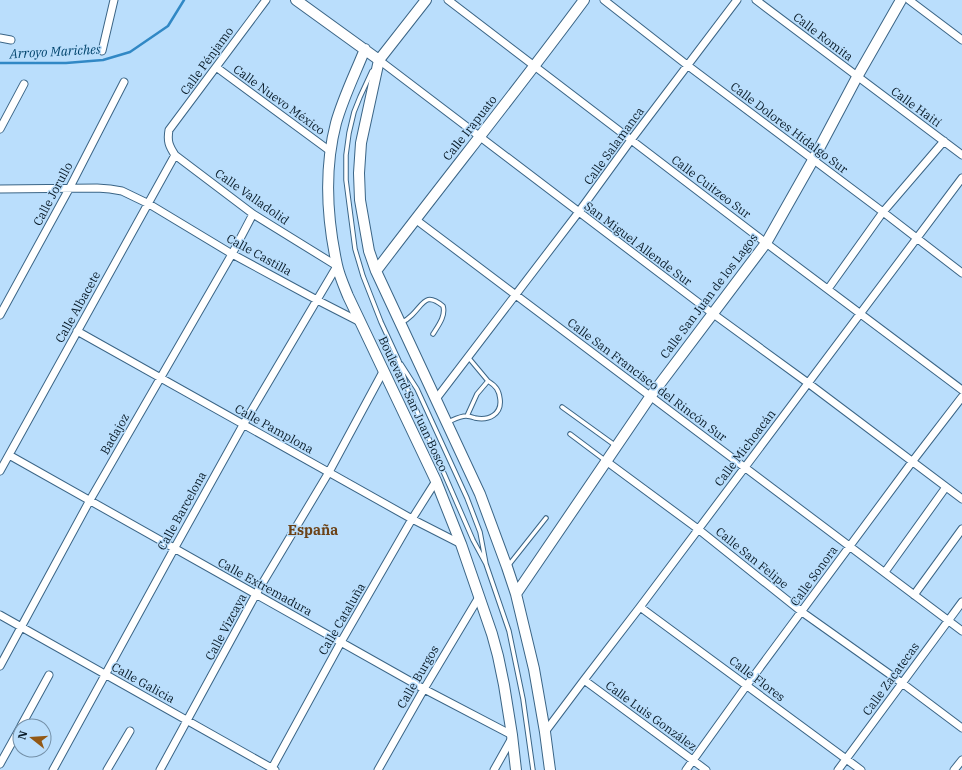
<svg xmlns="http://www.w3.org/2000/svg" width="962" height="770" font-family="'IBM Plex Serif',serif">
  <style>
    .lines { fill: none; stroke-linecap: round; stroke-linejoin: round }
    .stream { stroke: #3188c5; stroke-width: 2.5 }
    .lane-casing { stroke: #3b6586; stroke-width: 5.5 }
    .street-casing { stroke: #3b6586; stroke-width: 9 }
    .secondary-casing { stroke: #3b6586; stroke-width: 12 }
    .lane { stroke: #fff; stroke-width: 3.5 }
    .street { stroke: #fff; stroke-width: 7 }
    .secondary { stroke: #fff; stroke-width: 10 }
    .labels { text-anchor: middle; stroke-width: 3; stroke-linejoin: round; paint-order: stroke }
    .street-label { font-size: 12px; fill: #0a1c29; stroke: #badefc }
    .water-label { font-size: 13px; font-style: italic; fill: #00446d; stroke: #badefc }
    .quarter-label { font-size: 14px; font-weight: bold; fill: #6c4318; stroke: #badefc }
  </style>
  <rect width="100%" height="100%" fill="#badefc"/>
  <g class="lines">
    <!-- stream -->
    <path class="stream" d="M0,63H66L103,60L130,52L168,26L184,0"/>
    <!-- lane casing -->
    <g class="lane-casing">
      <path id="lane" d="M372,71L360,97L354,112L349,133L346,155V180L355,249L363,276L381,322L399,361L409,393L473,540L486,564
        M401,323C405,321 409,318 412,315C424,303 426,292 443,306C446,316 438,326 433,334
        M468,357L488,381
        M401,364L417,389L467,498L480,532L486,564L509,631L523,699L533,770
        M562,407L616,446
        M448,422C453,420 460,416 466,416C469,416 472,417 475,418C489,421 502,414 500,399C499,390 496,386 488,381L477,394L467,416
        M570,434L606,461
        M508,566L546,518"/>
    </g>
    <!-- street casing -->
    <g class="street-casing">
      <path id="street" d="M448,0L766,243L962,390
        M604,0L687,65L883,212L962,273
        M756,0L962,155
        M909,0L962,40
        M0,38L11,40
        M102,51L114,0
        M379,60L712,313L808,383L962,499
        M216,67L330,151
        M0,129L24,84
        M0,189L97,188L110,189L122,191L149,204L232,254L317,300L360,322
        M415,219L962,631
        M828,289L883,212L944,141
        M0,315L69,189L124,82
        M77,331L412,519L461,544
        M436,399L578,213L631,140L737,0
        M9,455L424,689L512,735
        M606,461L698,529L802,612L902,683L962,728
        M0,471L175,155
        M885,572L946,487
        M914,595L962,529
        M640,607L861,770
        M0,615L275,770
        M0,666L90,500L232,254L253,214
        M584,680L706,770
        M21,726L49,675
        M545,732L584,680L640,607L962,178
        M0,764L20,728
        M53,770L174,549L243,425L337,266L253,214L175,155C169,146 167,141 169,130L266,0
        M107,770L130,731
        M160,770L256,594L329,472L384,370
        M271,770L341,642L412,519L436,481
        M378,770L424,689L479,597
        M494,770L512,738
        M686,770L747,685L912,462L962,397
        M838,770L962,602
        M954,770L962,760"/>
    </g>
    <!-- secondary casing -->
    <g class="secondary-casing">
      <path id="secondary" d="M296,0L379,60
        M426,0L379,60L361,143L359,173L360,200L369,251L376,271L480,494L507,567L516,594L534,669L545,732L550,770
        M365,49C355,74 343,98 336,123C324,169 327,219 337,265C339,275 344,286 348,296L436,481L461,544L492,634L498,656L504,685L512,735L516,770
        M376,271C445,180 516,92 584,0
        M516,594L650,397L766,243L813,160L857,77L901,0"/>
    </g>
    <!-- lane -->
    <use href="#lane" class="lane"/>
    <!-- street -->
    <use href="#street" class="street"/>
    <!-- secondary -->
    <use href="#secondary" class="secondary"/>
  </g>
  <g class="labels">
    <!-- street labels -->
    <g class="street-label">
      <text transform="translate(823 37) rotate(37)" y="4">Calle Romita</text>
      <text transform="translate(207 61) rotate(-54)" y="4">Calle Pénjamo</text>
      <text transform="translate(279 100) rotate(36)" y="4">Calle Nuevo México</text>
      <text transform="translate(916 107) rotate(36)" y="4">Calle Haití</text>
      <text transform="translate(470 128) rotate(-52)" y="4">Calle Irapuato</text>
      <text transform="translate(789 128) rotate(37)" y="4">Calle Dolores Hidalgo Sur</text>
      <text transform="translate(614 146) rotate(-54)" y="4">Calle Salamanca</text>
      <text transform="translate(711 187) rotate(37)" y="4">Calle Cuitzeo Sur</text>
      <text transform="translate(53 194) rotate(-62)" y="4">Calle Jorullo</text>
      <text transform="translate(252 197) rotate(35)" y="4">Calle Valladolid</text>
      <text transform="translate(638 244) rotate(37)" y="4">San Miguel Allende Sur</text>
      <text transform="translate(259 255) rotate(29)" y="4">Calle Castilla</text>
      <text transform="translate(709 296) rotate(-53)" y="4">Calle San Juan de los Lagos</text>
      <text transform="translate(78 307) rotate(-61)" y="4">Calle Albacete</text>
      <text transform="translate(647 380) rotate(37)" y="4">Calle San Francisco del Rincón Sur</text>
      <text transform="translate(413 404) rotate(65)" y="4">Boulevard San Juan Bosco</text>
      <text transform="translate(274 429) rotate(29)" y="4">Calle Pamplona</text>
      <text transform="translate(115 434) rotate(-60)" y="4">Badajoz</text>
      <text transform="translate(745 448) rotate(-53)" y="4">Calle Michoacán</text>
      <text transform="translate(182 511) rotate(-61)" y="4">Calle Barcelona</text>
      <text transform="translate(752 558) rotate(39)" y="4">Calle San Felipe</text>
      <text transform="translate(814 576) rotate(-54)" y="4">Calle Sonora</text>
      <text transform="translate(265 587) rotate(29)" y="4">Calle Extremadura</text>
      <text transform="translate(342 619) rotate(-60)" y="4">Calle Cataluña</text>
      <text transform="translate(226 627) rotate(-62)" y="4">Calle Vizcaya</text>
      <text transform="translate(418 677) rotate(-60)" y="4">Calle Burgos</text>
      <text transform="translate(757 679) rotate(37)" y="4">Calle Flores</text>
      <text transform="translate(891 679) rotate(-54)" y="4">Calle Zacatecas</text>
      <text transform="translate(143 683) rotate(29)" y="4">Calle Galicia</text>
      <text transform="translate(651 716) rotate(36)" y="4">Calle Luis González</text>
    </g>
    <!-- water labels -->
    <g class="water-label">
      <text transform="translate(55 51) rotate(-3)" y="5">Arroyo Mariches</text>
    </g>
    <!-- quarter labels -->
    <g class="quarter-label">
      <text x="313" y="535">España</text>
    </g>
  </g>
  <!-- north arrow -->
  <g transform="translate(32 738) rotate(287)"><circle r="19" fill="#badefc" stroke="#7490a8"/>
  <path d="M0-3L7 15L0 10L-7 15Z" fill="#925815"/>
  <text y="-6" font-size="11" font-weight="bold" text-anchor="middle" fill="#0a1c29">N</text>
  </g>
</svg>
